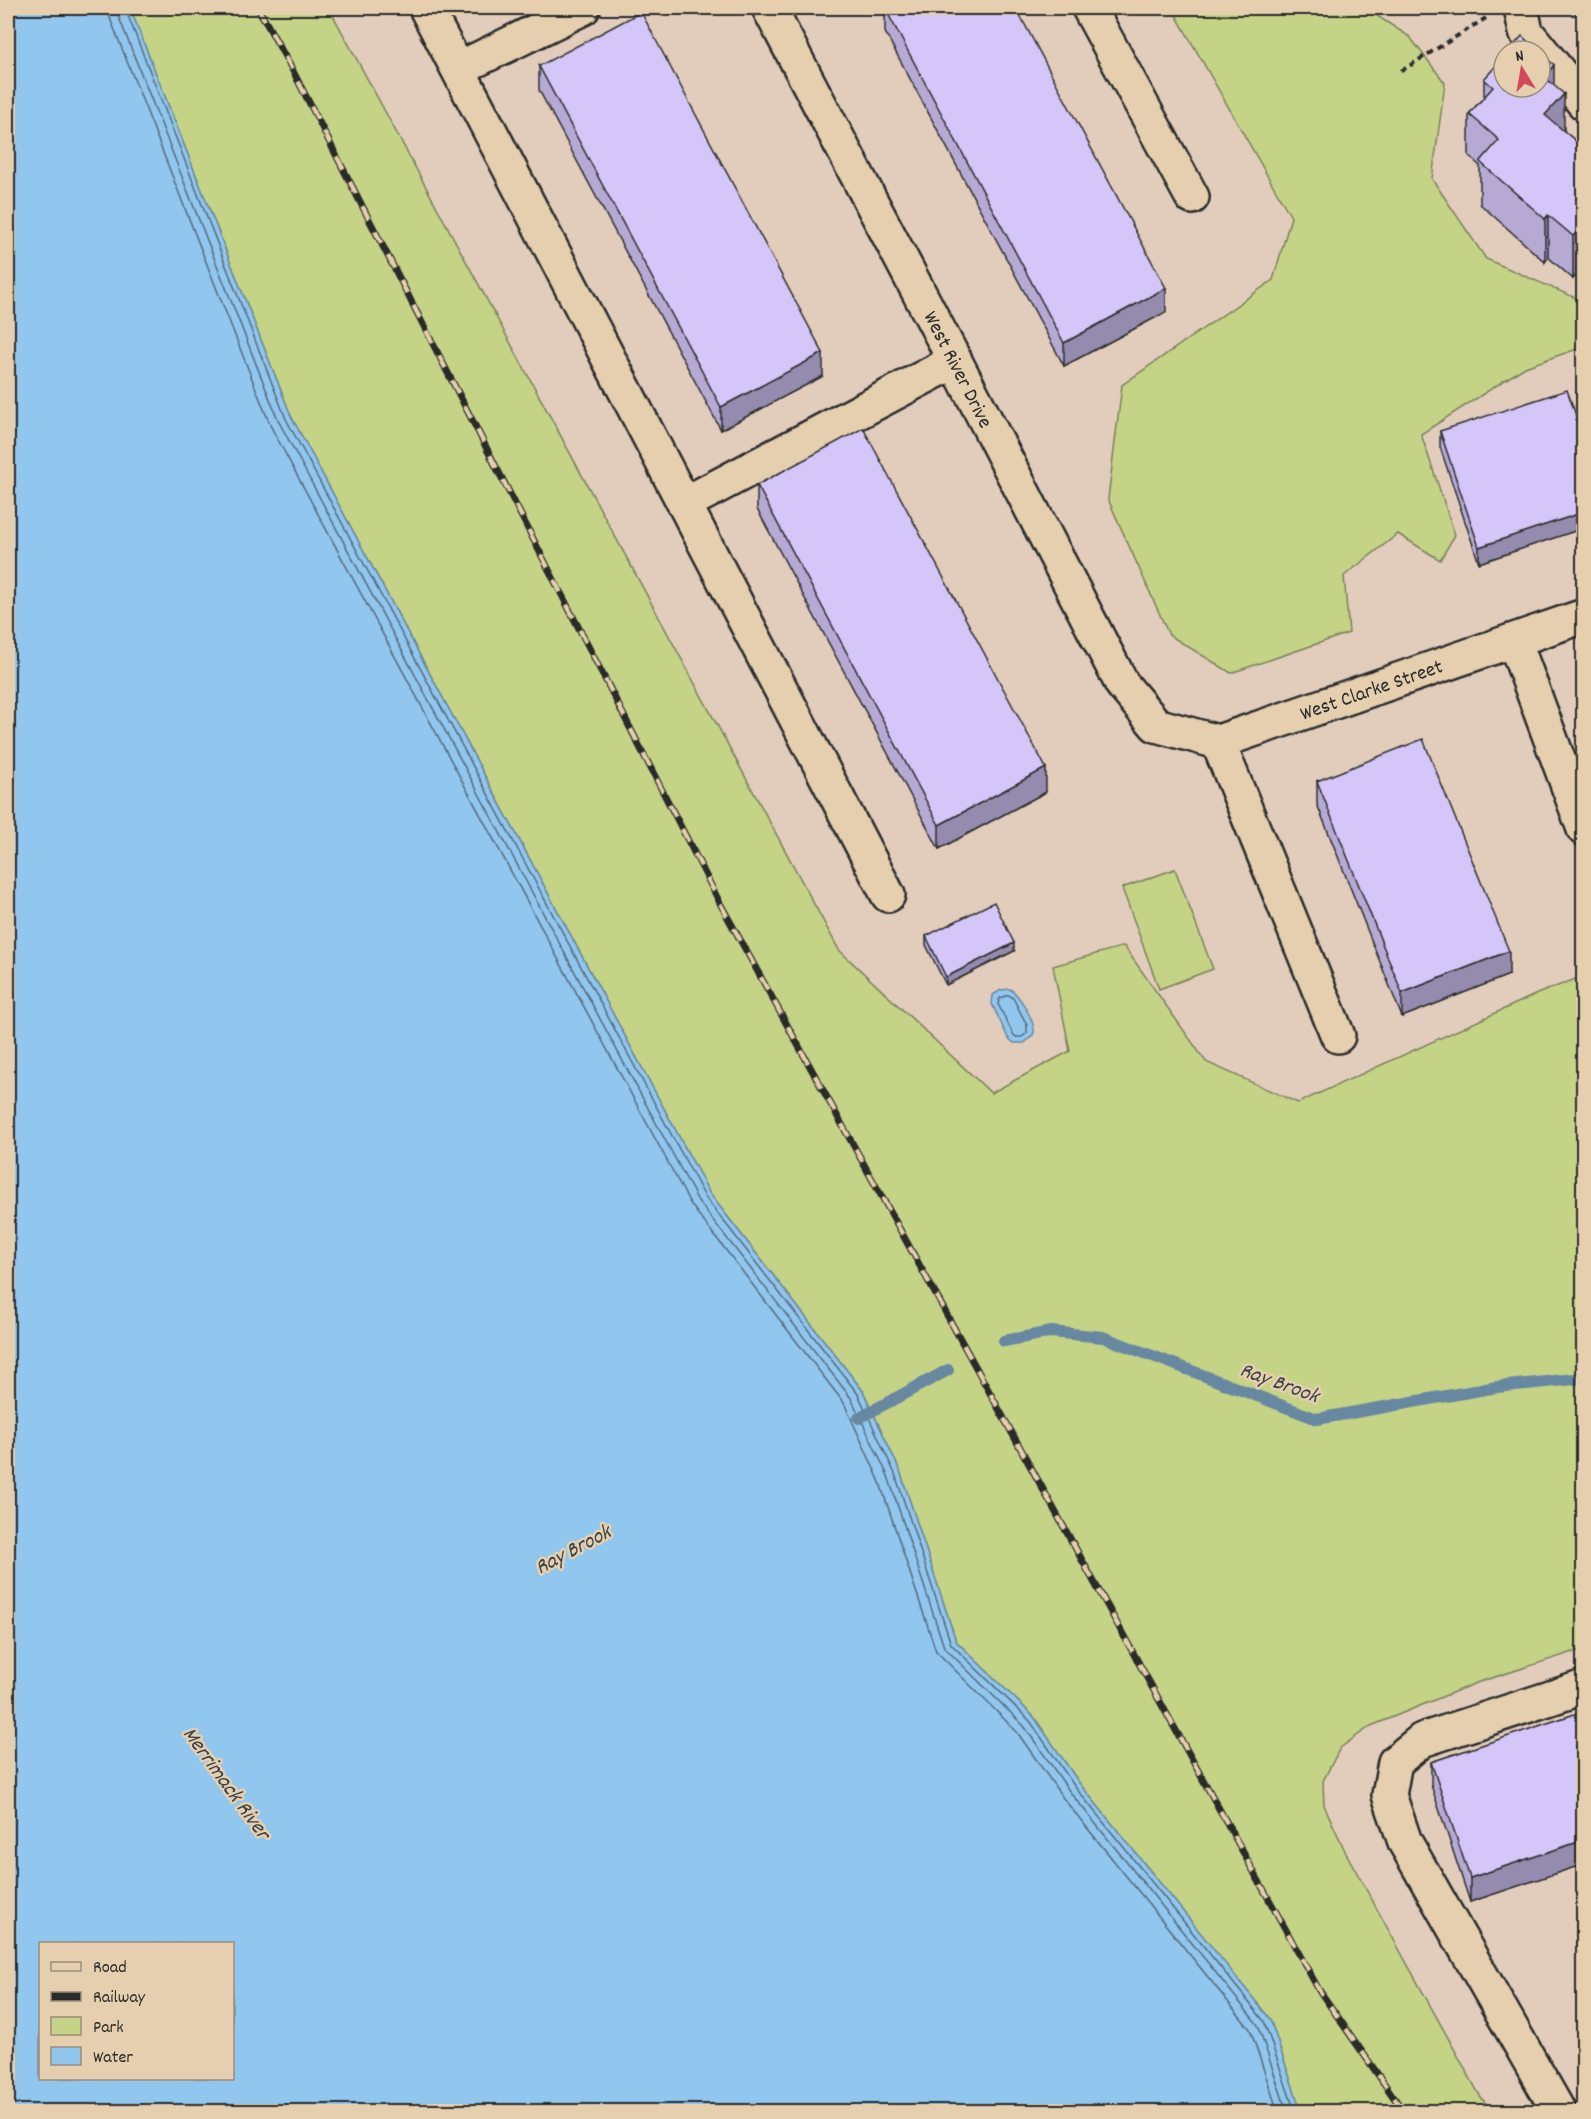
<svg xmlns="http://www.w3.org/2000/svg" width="1591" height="2119" font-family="Dekko,sans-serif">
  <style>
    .green { fill: #c5d387; stroke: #787f59; stroke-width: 1.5 }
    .water { fill: #91c6ef; stroke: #6888a1; stroke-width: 1.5; fill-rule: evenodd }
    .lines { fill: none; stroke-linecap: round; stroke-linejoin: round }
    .shore { stroke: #546979; stroke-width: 1.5 }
    .stream { stroke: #6888a1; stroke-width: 12 }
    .minor-casing { stroke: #2b2b2b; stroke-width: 38 }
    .path { stroke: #2b2b2b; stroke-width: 4; stroke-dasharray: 6 4.5; stroke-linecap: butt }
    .minor { stroke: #e5cfae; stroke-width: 33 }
    .rail-casing { stroke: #2b2b2b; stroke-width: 7 }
    .rail { stroke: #e5cfae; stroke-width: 4.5; stroke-dasharray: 14; stroke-linecap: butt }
    .wall { fill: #b6aad5; stroke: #2b2b2b; stroke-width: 1.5 }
    .shaded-wall { fill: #948bae; stroke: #2b2b2b; stroke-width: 1.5 }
    .building { fill: #d4c6f8; stroke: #2b2b2b; stroke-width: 1.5 }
    .labels { text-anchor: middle; stroke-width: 5; stroke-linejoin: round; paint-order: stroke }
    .street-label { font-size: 21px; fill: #2b2b2b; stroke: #e5cfae }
    .water-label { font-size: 22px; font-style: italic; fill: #3a4248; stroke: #e5cfae }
  </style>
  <rect width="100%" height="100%" fill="#e2cdbd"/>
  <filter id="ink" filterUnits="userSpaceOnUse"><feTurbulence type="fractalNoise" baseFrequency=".0167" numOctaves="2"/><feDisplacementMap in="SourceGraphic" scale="12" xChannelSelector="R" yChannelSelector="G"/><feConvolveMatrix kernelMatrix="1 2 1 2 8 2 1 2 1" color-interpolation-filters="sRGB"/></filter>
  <g filter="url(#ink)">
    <!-- green -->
    <path class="green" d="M130,8H329L839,950L991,1093L1070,1051L1053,966L1124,946L1206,1062L1298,1103L1537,994L1583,976V1649L1476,1683L1371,1726L1340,1748L1323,1781L1324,1805L1346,1853L1479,2094L1491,2111H1301L1270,2019L1080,1784L1034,1717L956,1641L900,1471L863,1391L710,1194L291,416Z
      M1172,8H1365L1410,37L1445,83L1432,179L1486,259L1578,299L1583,295V347L1525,367L1421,434L1455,535L1440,560L1398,534L1344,576L1349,633L1231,673L1169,635L1108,499L1122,385L1273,280L1291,217Z
      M1175,869L1213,969L1159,989L1122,888Z"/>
    <!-- water -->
    <path class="water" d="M8,8H130L291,416L710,1194L863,1391L900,1471L956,1641L1034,1717L1080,1784L1270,2019L1301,2111H8ZM40,1944H232V2078H40Z
      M1010,989C1019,994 1035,1021 1034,1032C1033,1037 1028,1040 1024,1043H1014L1008,1038L992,1004L993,995L1001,990Z"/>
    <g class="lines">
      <!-- shore -->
      <path class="shore" d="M108,8L110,18L271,427L691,1205L844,1403L879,1480L936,1651L1017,1732L1063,1798L1250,2029L1278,2112
        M117,8L118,15L279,422L698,1201L851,1398L888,1476L944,1647L1024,1726L1070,1792L1258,2025L1287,2112
        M125,8L286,419L705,1197L858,1394L895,1474L951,1644L1030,1721L1075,1787L1264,2021L1295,2112
        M1009,995L1013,998L1027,1025V1033L1022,1037H1016L1013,1034L998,1004L1000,998Z"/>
      <!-- stream -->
      <path class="stream" d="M1004,1341L1051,1332L1103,1337L1317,1419L1497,1387L1584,1378
        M859,1418L948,1370"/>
      <!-- minor casing -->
      <g class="minor-casing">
        <path id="minor" d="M426,8L888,895
          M769,8L955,361L1122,684L1156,725L1218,742L1584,616
          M1089,8L1192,197
          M1521,8L1526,32L1584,103
          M458,69L583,8
          M684,504L955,361
          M1514,640L1584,829
          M1218,742L1338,1036
          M1559,2112L1405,1842L1389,1795L1395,1762L1422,1740L1584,1687"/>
      </g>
      <!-- path -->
      <path class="path" d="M1401,71L1486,18"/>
      <!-- minor -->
      <use href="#minor" class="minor"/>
      <!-- rail casing -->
      <g class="rail-casing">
        <path id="rail" d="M258,8L294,73L721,905L1319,1990L1404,2112"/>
      </g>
      <!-- rail -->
      <use href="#rail" class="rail"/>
    </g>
    <!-- wall -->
    <path class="wall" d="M885,8L1166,312L1064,366L885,32Z
      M1568,8H1584V21Z
      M539,66L823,376L721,430L539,90Z
      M1484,79L1554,86L1564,131L1584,148L1573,279L1548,257L1545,262L1480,204V166L1469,156V114L1484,97Z
      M1440,431L1584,438V528L1479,563L1440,447Z
      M757,485L1046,792L939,849L757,509Z
      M1317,781L1509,975L1402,1017L1317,804Z
      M926,936L1014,951L946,985L926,945Z
      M1584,1711V1864L1470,1902L1431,1785V1762Z"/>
    <!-- shaded-wall -->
    <path class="shaded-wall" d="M1554,65V104L1564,94V137L1545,157L1544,77Z
      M1548,215V257L1545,262V219Z
      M1584,225V268L1573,279V236Z
      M1166,288V312L1064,366V343Z
      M823,353V376L721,430V407Z
      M1584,512V528L1479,563V547Z
      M1046,768V792L939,849V825Z
      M1014,943V951L946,985V977Z
      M1509,951V975L1402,1017V993Z
      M1584,1840V1864L1470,1902V1878Z"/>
    <!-- building -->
    <path class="building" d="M885,8H1016L1166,288L1064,343Z
      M641,12L823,353L721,407L539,66Z
      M1522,36L1538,51H1509Z
      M1540,52L1554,65L1544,77L1564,94L1545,115L1584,148V225L1573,236L1548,215L1545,219L1480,162L1499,140L1469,114L1493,87L1484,79L1504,57V87H1540Z
      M1567,390L1584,438V512L1479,547L1440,431Z
      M863,428L1046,768L939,825L757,485Z
      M1423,739L1509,951L1402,993L1317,781Z
      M994,902L1014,943L946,977L926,936Z
      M1584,1711V1840L1470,1878L1431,1762Z"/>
  </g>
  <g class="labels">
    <!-- street labels -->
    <g class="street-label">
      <text transform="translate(959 369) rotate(63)" y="7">West River Drive</text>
      <text transform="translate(1371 689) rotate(-19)" y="7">West Clarke Street</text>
    </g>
    <!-- water labels -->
    <g class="water-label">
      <text transform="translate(1280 1381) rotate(20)" y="8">Ray Brook</text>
      <text transform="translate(572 1548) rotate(-28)" y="8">Ray Brook</text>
      <text transform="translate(228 1782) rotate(54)" y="8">Merrimack River</text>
    </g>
  </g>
  <!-- margin -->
  <rect width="1591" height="2119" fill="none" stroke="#e5cfae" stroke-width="30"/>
  <rect x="15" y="15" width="1561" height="2089" fill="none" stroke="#2b2b2b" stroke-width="2" filter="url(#ink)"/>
  <!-- legend -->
  <rect x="39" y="1942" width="195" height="138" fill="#e5cfae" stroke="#9b8d7a" stroke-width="1.5"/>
  <rect x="51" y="1962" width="30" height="9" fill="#e5cfae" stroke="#9b8d7a" stroke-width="1.5"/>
  <text x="93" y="1972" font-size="18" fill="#2b2b2b">Road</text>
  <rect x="51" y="1992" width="30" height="9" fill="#2b2b2b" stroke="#9b8d7a" stroke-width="1.5"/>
  <text x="93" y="2002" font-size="18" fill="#2b2b2b">Railway</text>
  <rect x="51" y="2017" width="30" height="18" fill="#c5d387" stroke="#9b8d7a" stroke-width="1.5"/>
  <text x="93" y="2032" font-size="18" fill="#2b2b2b">Park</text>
  <rect x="51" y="2047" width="30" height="18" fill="#91c6ef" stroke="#9b8d7a" stroke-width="1.5"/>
  <text x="93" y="2062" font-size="18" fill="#2b2b2b">Water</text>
  <!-- north arrow -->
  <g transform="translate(1522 69) rotate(349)"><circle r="28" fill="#e5cfae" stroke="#9b8d7a" stroke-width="1.5"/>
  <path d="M0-4.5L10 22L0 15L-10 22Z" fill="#d1495b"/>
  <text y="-9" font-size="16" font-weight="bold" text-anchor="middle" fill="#2b2b2b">N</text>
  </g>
</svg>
